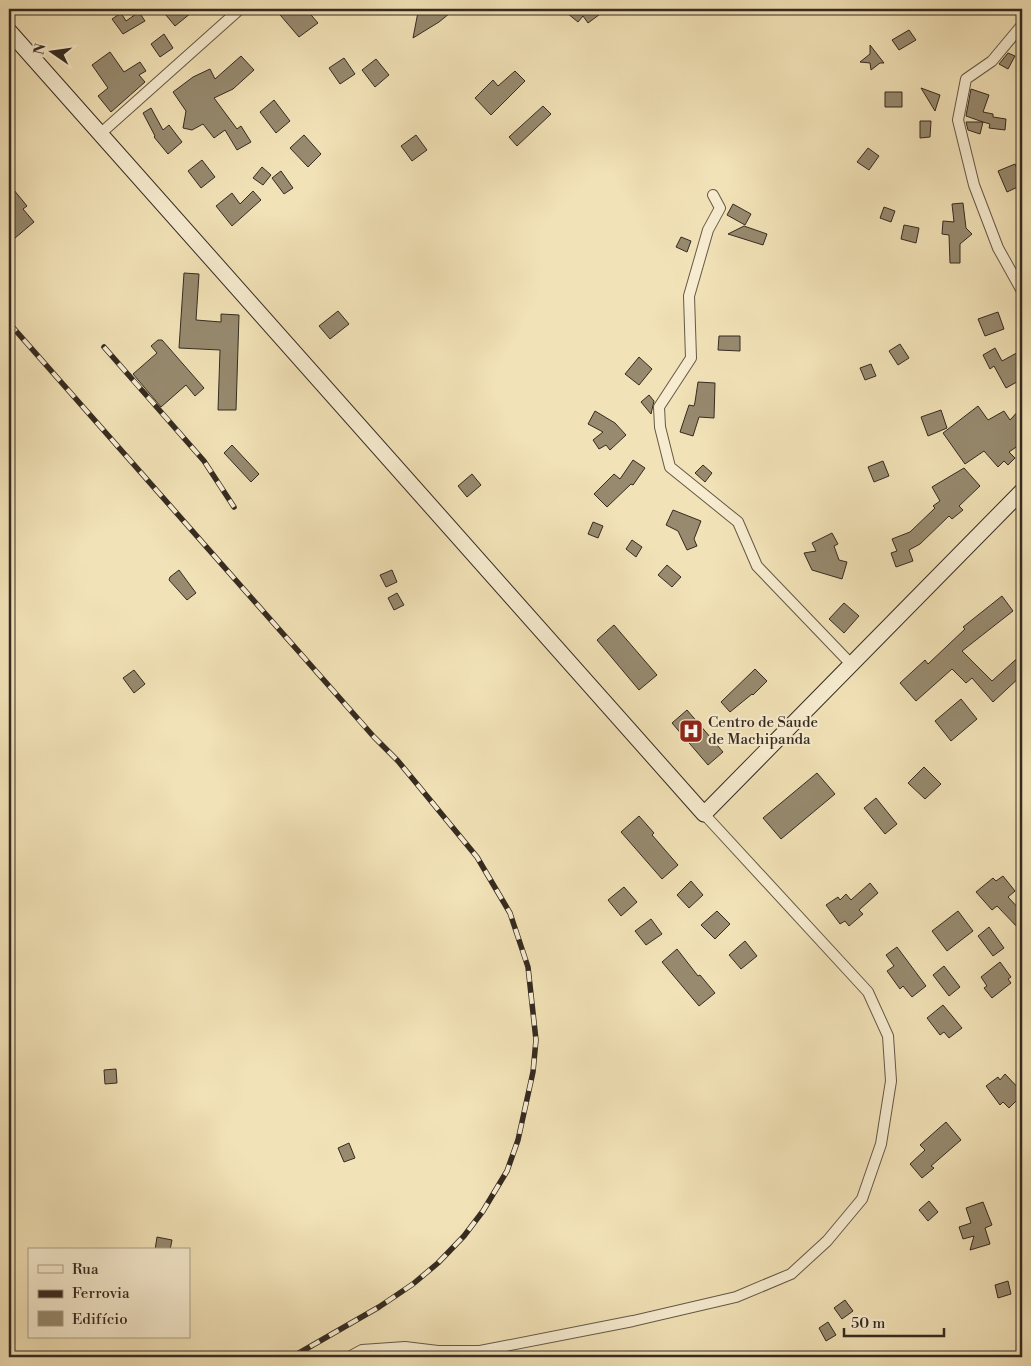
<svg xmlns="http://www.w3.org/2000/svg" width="1031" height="1366" font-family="'Libre Bodoni',serif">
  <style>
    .building { fill: #978a6f; stroke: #352b20 }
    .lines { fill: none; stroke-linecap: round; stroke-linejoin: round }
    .street-casing { stroke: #645946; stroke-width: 12 }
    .secondary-casing { stroke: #352b20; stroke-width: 17 }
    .street { stroke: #f7ecd0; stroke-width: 10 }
    .secondary { stroke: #f7ecd0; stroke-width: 15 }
    .rail-casing { stroke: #352b20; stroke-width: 5.5 }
    .rail { stroke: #f7ecd0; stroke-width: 4; stroke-dasharray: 11; stroke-linecap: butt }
    .labels { text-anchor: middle; stroke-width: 4; stroke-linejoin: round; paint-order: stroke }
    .poi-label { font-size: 15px; fill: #352b20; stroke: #f7ecd0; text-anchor: start }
  </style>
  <rect width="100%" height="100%" fill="#f2e2b7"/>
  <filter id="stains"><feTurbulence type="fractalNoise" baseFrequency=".004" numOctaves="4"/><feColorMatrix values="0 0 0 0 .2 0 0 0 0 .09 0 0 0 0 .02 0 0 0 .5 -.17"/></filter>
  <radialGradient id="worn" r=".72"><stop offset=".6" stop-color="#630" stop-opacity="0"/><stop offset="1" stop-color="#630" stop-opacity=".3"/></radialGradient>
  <!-- building -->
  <path class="building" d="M161,9H196L175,26Z
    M275,9H306L318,23L299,37Z
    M424,9H455L439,22L413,38L418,12Z
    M562,9H607L588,23L583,16L578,22Z
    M139,12L145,21L123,34L112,19L121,13L126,21Z
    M909,30L916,40L899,50L892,40Z
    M164,34L173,48L160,57L151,44Z
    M870,45L884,63H880L871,70L870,63L860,62L870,54Z
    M110,52L124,72L140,62L146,71L139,75L145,82L111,112L98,96L108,88L92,65Z
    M1008,53L1015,56L1008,69L999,64Z
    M241,56L254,70L233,89L214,98L237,129L241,126L251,142L237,150L225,130L214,138L203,124L192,130L183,128L186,111L173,92L193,77L210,69L215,79Z
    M344,58L355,74L340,84L329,68Z
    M376,59L389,75L375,87L362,70Z
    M515,71L525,81L491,115L475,98L493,80L498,86Z
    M921,88L940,95L935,111Z
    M971,89L989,95L983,112L993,114V117L1006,119L1005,130L989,128L990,124L983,122L980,134L968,130L966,122H983L966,116Z
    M885,92H902V107H885Z
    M274,100L290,121L276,133L260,112Z
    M543,106L551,114L517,146L509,137Z
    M151,108L163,130L169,125L182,142L168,154L154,137L155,136L143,113Z
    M920,121H931L930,137L920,138Z
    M304,135L321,154L308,167L290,148Z
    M416,135L427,150L412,161L401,146Z
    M868,148L879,156L869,170L857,162Z
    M202,160L215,177L201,188L188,171Z
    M1015,164L1019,173L1022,171V185L1007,192L998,171Z
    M262,167L271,175L263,185L253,178Z
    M281,171L293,188L284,194L272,178Z
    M9,184L27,206L23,209L34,222L15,238L9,230Z
    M253,191L261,200L232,226L216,206L232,193L240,204Z
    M963,203L966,228L972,234L960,244V263H950L949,235L942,234L943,221L954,222L952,204Z
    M733,204L751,214L745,225L727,215Z
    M884,207L895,211L891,222L880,218Z
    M904,225L919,228L916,243L901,239Z
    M744,226L767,234L763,245L728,234Z
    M681,237L691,241L687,252L676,247Z
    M184,273L199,274L196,320L221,322V314L239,315L236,410H218L220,350L179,348Z
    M338,311L349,324L330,339L319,326Z
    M998,312L1004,329L985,336L978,319Z
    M719,336H740V351L718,350Z
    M158,340H162L204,388L195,396L186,385L161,407L133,374L157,353L151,346Z
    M900,344L909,358L898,365L889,351Z
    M995,348L1002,361L1022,350V364L1018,366L1022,374V379L1006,388L994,366L990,369L983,355Z
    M639,357L652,369L639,385L625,374Z
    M871,364L876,376L865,380L860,368Z
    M698,382L715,383L714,418L699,417L693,436L680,432L689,405L694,406L695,402Z
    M649,395L654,401L651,414L641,402Z
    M978,406L988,420L1004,411L1010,420L1022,407V443L1009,452L1015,458L1008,465L1004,461L998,467L984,451L965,464L943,433Z
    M941,410L947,428L928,436L921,417Z
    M595,411L615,423L626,435L610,450L606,445L599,449L593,440L603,432L588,424Z
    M232,445L259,474L251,482L224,453Z
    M633,460L645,468L633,485L631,484L607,507L594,494L614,474L620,479Z
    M883,461L889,476L874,482L868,467Z
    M703,465L712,473L705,482L695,473Z
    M964,468L980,486L959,506L963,510L952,519L949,516L920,544L909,550L913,561L896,567L891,553L897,551L892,539L910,532L935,508L933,506L940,501L932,487Z
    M472,474L481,485L467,497L458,486Z
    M673,510L701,521L694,539L697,546L687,550L678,531L666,525Z
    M593,522L603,526L598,538L588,534Z
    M832,533L838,544L834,546L839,560L847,562L842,579L812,570L804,553L816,551L812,543Z
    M632,540L642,547L636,557L626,549Z
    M667,565L681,577L672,587L658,575Z
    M179,570L196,593L187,600L169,580L170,577Z
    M392,570L397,582L386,587L380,575Z
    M397,593L404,605L394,610L388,598Z
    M1002,596L1013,611L962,651L992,681L1022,654V675L993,702L972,678L966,683L952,669L916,701L900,683L925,660L928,664L965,629L963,627Z
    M844,603L859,616L844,633L829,619Z
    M614,625L657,675L639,690L597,640Z
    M755,669L767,681L753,695L752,694L730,712L721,702Z
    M134,670L145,684L134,693L123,678Z
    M961,699L977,719L951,741L935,721Z
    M687,710L723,752L708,765L672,723Z
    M924,767L941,784L925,799L908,783Z
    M817,773L835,794L781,839L763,818Z
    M876,798L897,824L885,834L864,808Z
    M639,816L654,833L652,835L678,865L662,879L621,832Z
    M1003,876L1015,891L1008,897L1022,912V932L997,906L992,910L976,892L993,878L996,881Z
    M691,881L703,895L689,908L677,895Z
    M870,883L878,893L859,910L863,914L849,926L845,921L840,924L826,905L838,897L840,900L846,894L851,900Z
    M624,887L637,902L621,916L608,900Z
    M717,911L730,924L715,939L701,925Z
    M958,911L973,931L947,951L932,931Z
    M651,919L662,934L646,945L635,931Z
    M989,927L1004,948L993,956L978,936Z
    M745,941L757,956L741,969L729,955Z
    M897,947L926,986L912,997L903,986L900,989L887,971L894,966L886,955Z
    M677,949L698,976L700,975L715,993L699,1006L662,962Z
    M1000,962L1011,977L1008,979L1011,983L992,998L984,988L987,986L981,977Z
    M944,966L960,987L949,996L933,975Z
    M943,1005L962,1028L949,1038L944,1032L940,1035L927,1018Z
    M116,1069L117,1083L105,1084L104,1070Z
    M1005,1074L1022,1092V1095L1009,1108L1003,1102L1000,1105L986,1086L998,1077L1000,1080Z
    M946,1122L961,1140L931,1166L934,1168L922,1178L910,1164L925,1150L920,1145Z
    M349,1143L355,1158L344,1162L338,1148Z
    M929,1201L938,1212L928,1221L919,1210Z
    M983,1202L992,1225L985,1228L990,1244L970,1250L974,1236L963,1239L959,1227L971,1223L966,1208Z
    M157,1237L172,1240L170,1250H155Z
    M1008,1281L1011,1294L998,1298L995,1285Z
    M845,1300L853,1311L842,1319L834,1308Z
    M828,1322L836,1335L826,1341L819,1328Z"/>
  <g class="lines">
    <!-- street casing -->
    <g class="street-casing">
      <path id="street" d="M1022,25L992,61L966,79L958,120L974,185L998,248L1022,291
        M100,134L240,9
        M713,195L720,208L708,230L689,296L691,358L659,407L660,427L670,467L738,522L757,566L851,664
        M349,1357L362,1350L405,1347L438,1351H480L633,1321L736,1297L791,1274L827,1241L862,1199L881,1144L891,1081L888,1036L868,992L704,814"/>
    </g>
    <!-- secondary casing -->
    <g class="secondary-casing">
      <path id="secondary" d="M9,31L704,814L1022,491"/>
    </g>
    <!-- street -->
    <use href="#street" class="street"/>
    <!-- secondary -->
    <use href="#secondary" class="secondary"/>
    <!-- rail casing -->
    <g class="rail-casing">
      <path id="rail" d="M9,323L374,737L398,761L477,857L510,913L528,967L536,1040L533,1072L518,1140L507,1171L483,1211L464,1236L438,1263L413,1284L379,1307L292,1357
        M104,347L204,461L234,507"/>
    </g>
    <!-- rail -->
    <use href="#rail" class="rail"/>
  </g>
  <!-- icons -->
  <defs>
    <g id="hospital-square" transform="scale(1.25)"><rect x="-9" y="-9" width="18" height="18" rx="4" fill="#8f2418" stroke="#f7ecd0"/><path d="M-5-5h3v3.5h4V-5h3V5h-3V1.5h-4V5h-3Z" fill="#fff"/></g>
  </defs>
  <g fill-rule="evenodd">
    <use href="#hospital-square" x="691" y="731"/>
  </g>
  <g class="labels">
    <!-- poi labels -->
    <g class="poi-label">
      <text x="708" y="727">Centro de Saude<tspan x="708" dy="17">de Machipanda</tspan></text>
    </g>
  </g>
  <!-- margin -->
  <rect width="1031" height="1366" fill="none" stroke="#f2e2b7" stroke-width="30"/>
  <rect x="10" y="10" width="1011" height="1346" fill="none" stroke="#352b20" stroke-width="2.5"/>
  <rect x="15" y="15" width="1001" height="1336" fill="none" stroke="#352b20"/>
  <!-- legend -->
  <rect x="28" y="1248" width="162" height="90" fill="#f7ecd0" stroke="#a99f8a"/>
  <rect x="38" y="1265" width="25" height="8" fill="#f7ecd0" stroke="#a99f8a"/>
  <text x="72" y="1274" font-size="15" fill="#352b20">Rua</text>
  <rect x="38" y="1290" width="25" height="8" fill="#352b20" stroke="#a99f8a"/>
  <text x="72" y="1298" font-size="15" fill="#352b20">Ferrovia</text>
  <rect x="38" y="1311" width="25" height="15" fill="#978a6f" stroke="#a99f8a"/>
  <text x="72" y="1324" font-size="15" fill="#352b20">Edifício</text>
  <!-- north arrow -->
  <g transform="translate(52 52) rotate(283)" stroke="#f7ecd0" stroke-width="4" paint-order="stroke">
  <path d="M0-4L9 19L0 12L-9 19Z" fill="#352b20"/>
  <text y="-8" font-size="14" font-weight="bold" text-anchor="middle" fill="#352b20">N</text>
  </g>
  <!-- scale -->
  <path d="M844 1328v8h100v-8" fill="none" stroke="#352b20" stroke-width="2.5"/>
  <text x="851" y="1328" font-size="15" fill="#352b20" stroke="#f7ecd0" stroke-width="4" paint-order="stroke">50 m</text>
  <rect width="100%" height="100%" filter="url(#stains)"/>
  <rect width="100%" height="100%" fill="url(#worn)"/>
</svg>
